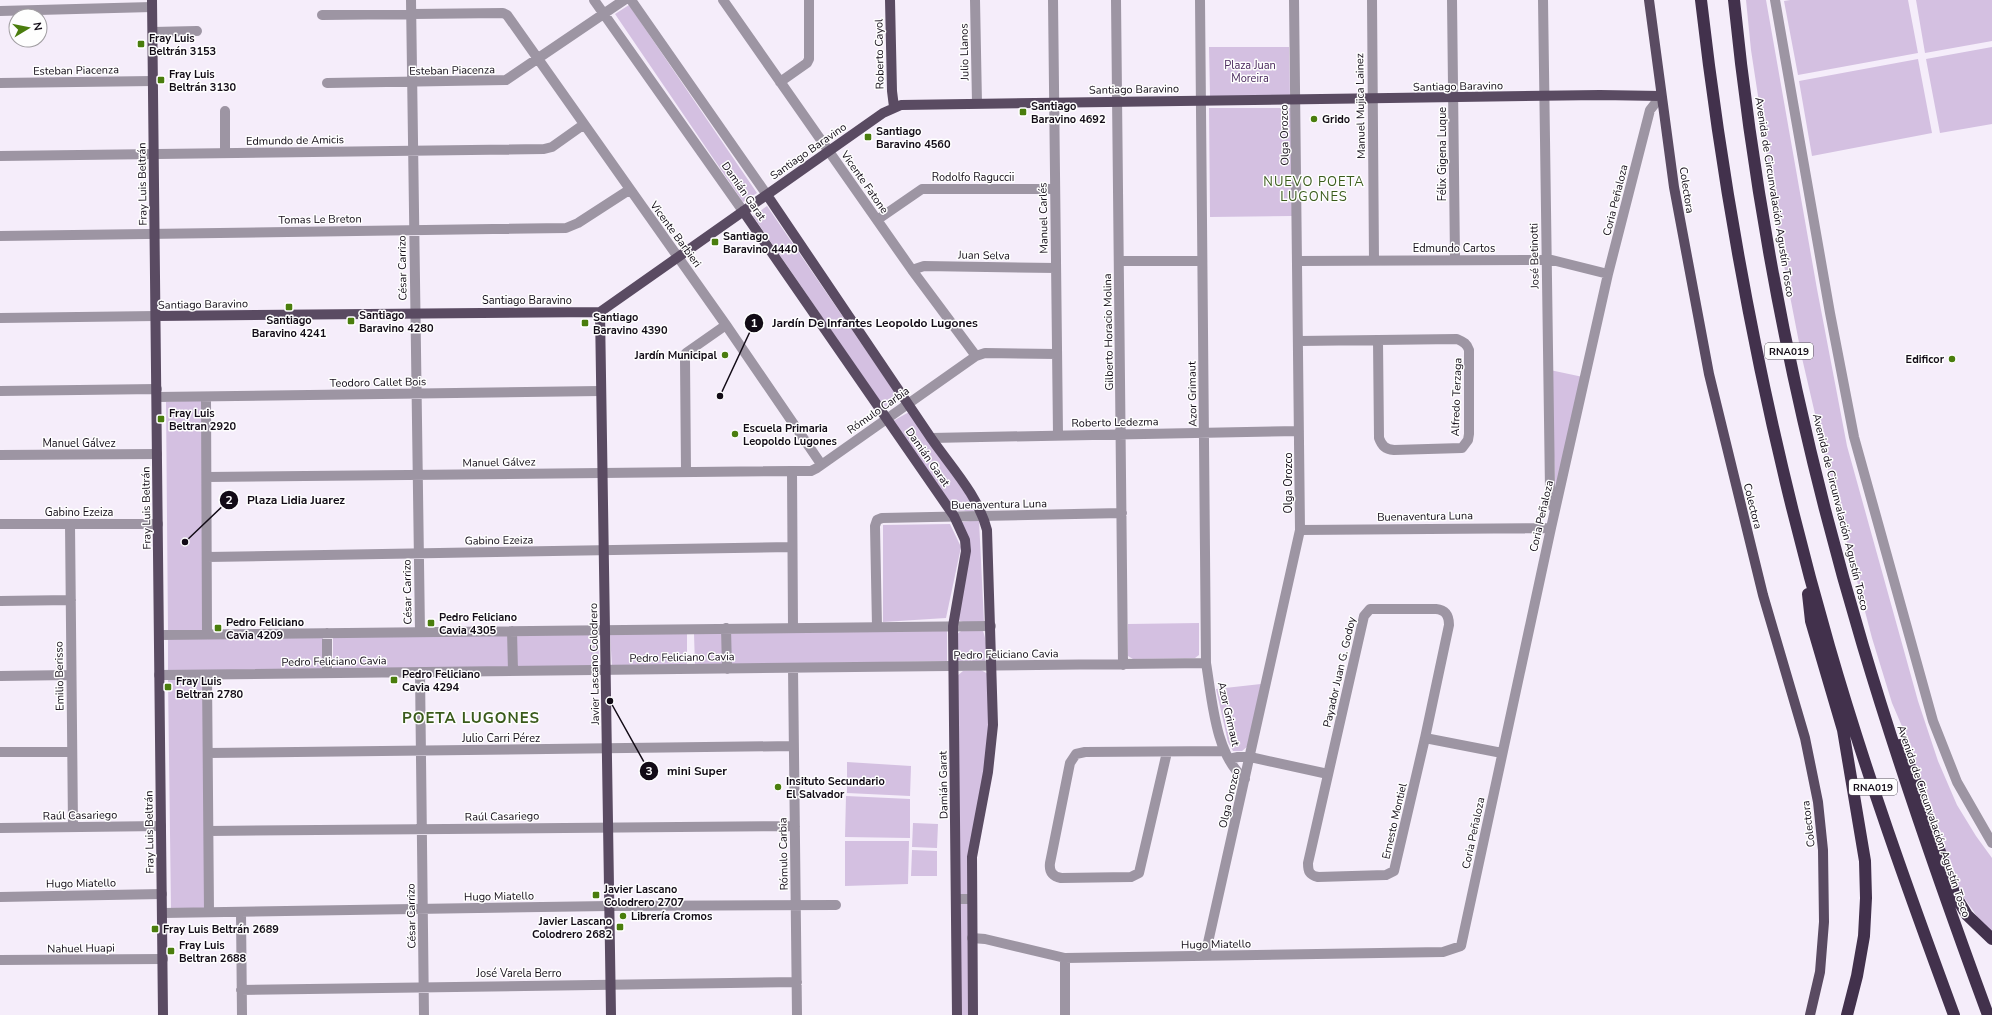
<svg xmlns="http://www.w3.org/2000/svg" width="1992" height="1015" font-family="'Nunito Sans',sans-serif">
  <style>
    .green { fill: #d4c0e1 }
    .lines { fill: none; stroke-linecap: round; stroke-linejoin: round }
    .minor { stroke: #9d95a3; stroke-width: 10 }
    .major { stroke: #5a4b62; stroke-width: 10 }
    .highway { stroke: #42314c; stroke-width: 12 }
    .poi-dot { fill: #4a7d0d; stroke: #fefefe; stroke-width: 1.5 }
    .labels { text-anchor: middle; stroke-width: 3; stroke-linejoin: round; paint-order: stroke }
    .shield { fill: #fefefe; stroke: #59545c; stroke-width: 1 }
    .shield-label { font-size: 10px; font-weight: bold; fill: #120b16 }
    .poi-label { font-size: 11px; font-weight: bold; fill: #120b16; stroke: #fefefe; text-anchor: start }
    .street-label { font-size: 11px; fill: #120b16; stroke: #fefefe }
    .park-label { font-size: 11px; fill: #48265b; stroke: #fefefe }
    .quarter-label { font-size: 13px; letter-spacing: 1px; fill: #3a5b1b; stroke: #fefefe }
    .district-label { font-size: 15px; font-weight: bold; letter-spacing: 1px; fill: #3a5b1b; stroke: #fefefe }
    .leader { fill: none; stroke: #120b16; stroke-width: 1.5 }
    .callout-dot { fill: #120b16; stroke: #fefefe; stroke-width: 1.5 }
    .mark-label { font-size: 12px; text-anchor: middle; font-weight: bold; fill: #fff }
    .callout-label { font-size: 12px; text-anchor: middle; font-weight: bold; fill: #120b16; stroke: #fefefe; stroke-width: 3; stroke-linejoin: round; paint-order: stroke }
  </style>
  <rect width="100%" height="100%" fill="#f5edfa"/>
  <!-- green -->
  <path class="green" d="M1746,0H1766L1817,289L1847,446L1918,701L1938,761L1957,805L1976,836L1992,858V933L1978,918L1959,890L1907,738L1892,703L1872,638L1829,474L1802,358L1783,260L1751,50Z
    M1790,0H1908L1918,53L1798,75L1784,1Z
    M1916,0H1992V41L1925,53Z
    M629,5L757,193L743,202L615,14Z
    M1209,47H1289L1290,96H1210Z
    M1992,47V124L1940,133L1926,59Z
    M1918,59L1932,133L1812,156L1799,81Z
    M1209,108H1291L1292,216L1210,217Z
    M767,206L900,400L886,410L753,216Z
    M1550,370L1583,377L1556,498Z
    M202,400L204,630L168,631L166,402Z
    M909,412L976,509L972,512L960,511L953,508L893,421Z
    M979,520L984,622H963L958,620L963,583L962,522Z
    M950,524L961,547L946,618L883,622V525Z
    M1199,623V655L1195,658L1133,659L1128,656V624Z
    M978,629L983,631C986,639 989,656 984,662L963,663L957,659L956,635L961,631Z
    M947,630V661L695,665L694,634Z
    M598,633L599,667L516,668V634Z
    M610,633H687V666L612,667Z
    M510,635V668L333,670V637Z
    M168,637H323V670L168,672Z
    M981,670L988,674L990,722L983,777L974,823L969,1015H959L957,676L963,671Z
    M203,678L206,909L171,910L168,679Z
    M1261,684L1248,746L1242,751H1233L1228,742L1216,689Z
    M847,762L911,766L910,796L847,793Z
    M846,796L910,799V838L845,837Z
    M913,823L938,824L937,848L912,847Z
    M845,841H909L908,884L845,886Z
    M912,850L937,851V876H911Z"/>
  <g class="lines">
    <!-- minor -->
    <path class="minor" d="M411,0L420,632
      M594,0L743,211
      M631,0L767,195
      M723,0L912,270L976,356
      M975,0L977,103
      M1053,0L1058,435
      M1116,0L1123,665
      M1200,0L1206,663C1212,698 1215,756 1245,779
      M1372,0L1374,261
      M1452,0L1455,260
      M1543,0L1550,489L1553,507
      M1775,0L1830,313L1854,437L1933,721L1957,782L1992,843
      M0,11L152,7
      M322,15L503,13L507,15L726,325L821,464
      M153,32L197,31
      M780,82L807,63L809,59V0
      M0,83L153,81
      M327,83L506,80L624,0
      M225,111V153
      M0,156L544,149L552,147L583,125
      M877,220L922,189H1055
      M0,236L566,228L578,223L629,190
      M1119,261H1202
      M1298,261L1552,260L1608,274
      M912,270L924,266L1056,268
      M0,318L156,316
      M1299,341L1457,339C1464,342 1467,344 1469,350V434L1468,440L1462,448L1394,450C1385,449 1382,446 1379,438L1378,341
      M0,391L157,389
      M157,397L600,391
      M206,397L207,634
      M931,438L1299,431
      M0,455L157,454
      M686,472L685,360L686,353L726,325
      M207,477L792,471
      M0,524H158
      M70,524L73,827
      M1300,530L1551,528
      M207,557L792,547
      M0,601L71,600
      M877,627L875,526L877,520L882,518L1122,513
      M726,628L727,669
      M793,628L792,471H811L817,468L976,356L985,353L1057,354
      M512,631L513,671
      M159,635L991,626
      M793,668L797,1015
      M420,672L424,1015
      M327,673V633
      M159,675L1206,663
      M207,675L209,912
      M0,676L71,675
      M1425,738L1449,625C1449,616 1446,610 1436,609H1370L1364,616L1308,863C1308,871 1309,875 1318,877L1386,875L1394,871L1425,738L1502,753
      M0,752H72
      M1167,752L1139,873L1131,877L1061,878C1052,876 1049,871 1050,863L1070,763L1076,754L1085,752L1225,751
      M208,753L794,746
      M1229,759L1238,757H1250L1328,774
      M0,828L161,826
      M209,831L795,826
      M0,897L162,894
      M956,899H972
      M241,912L242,1015
      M163,913L609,906L836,905
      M972,938L985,939L1065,958L1443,952L1461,946L1551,528L1608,274L1650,110L1661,96
      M1205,956L1300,530L1294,0
      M1065,958V1015
      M0,960L163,959
      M241,990L797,982"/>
    <!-- major -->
    <path class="major" d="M152,0L163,1015
      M890,0L892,91L894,107
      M1649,0L1674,187L1709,374L1763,595L1805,738L1818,802L1823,850L1824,922L1820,972L1810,1015
      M767,195C822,276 876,357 931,438C951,467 978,495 987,530L993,725L988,772L972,857L973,1015
      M743,211L954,516L965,540L966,551L953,626L957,1015
      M600,312L611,1015
      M156,316L600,312L883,113L901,105L1600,95L1661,96"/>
    <!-- highway -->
    <path class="highway" d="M1701,0C1726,218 1768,434 1829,646C1865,771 1909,893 1954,1015
      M1734,0C1756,218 1800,436 1863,646C1900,770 1943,893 1988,1015
      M1808,594L1811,621L1843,730L1865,861L1866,898L1864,936L1857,976L1847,1015
      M1900,745L1911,769L1955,895L1967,915L1992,939"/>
  </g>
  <!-- markers -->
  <g class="poi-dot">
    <rect x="137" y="40" width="8" height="8" rx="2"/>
    <rect x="157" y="76" width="8" height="8" rx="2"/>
    <rect x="1019" y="108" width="8" height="8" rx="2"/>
    <circle cx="1314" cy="119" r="4"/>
    <rect x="864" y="133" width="8" height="8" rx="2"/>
    <rect x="711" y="238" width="8" height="8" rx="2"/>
    <rect x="285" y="303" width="8" height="8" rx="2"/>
    <rect x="347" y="317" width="8" height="8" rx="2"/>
    <rect x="581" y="319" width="8" height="8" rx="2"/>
    <circle cx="725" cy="355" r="4"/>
    <circle cx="1952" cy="359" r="4"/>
    <rect x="157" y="415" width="8" height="8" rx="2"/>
    <circle cx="735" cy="434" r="4"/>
    <rect x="427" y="619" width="8" height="8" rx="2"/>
    <rect x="214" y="624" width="8" height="8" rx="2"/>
    <rect x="390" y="676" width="8" height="8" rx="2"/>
    <rect x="164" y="683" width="8" height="8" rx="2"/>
    <circle cx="778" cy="787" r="4"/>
    <rect x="592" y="891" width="8" height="8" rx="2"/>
    <circle cx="623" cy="916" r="4"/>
    <rect x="616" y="923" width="8" height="8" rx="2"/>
    <rect x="151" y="925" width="8" height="8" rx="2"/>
    <rect x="167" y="947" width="8" height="8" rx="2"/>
  </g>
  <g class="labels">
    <!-- shield labels -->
    <g class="shield">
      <rect x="1765" y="343" width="48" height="16" rx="3"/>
      <rect x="1849" y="779" width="48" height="16" rx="3"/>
    </g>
    <g class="shield-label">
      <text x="1789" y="355">RNA019</text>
      <text x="1873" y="791">RNA019</text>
    </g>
    <!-- poi labels -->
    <g class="poi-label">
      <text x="149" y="42">Fray Luis<tspan x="149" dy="13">Beltrán 3153</tspan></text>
      <text x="169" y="78">Fray Luis<tspan x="169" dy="13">Beltrán 3130</tspan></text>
      <text x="1031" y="110">Santiago<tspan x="1031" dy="13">Baravino 4692</tspan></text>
      <text x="1322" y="123">Grido</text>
      <text x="876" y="135">Santiago<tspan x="876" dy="13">Baravino 4560</tspan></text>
      <text x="723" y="240">Santiago<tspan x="723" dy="13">Baravino 4440</tspan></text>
      <text x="359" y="319">Santiago<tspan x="359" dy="13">Baravino 4280</tspan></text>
      <text x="593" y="321">Santiago<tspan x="593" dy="13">Baravino 4390</tspan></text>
      <text x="289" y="324" text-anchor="middle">Santiago<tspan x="289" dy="13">Baravino 4241</tspan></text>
      <text x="717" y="359" text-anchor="end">Jardín Municipal</text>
      <text x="1944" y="363" text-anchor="end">Edificor</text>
      <text x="169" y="417">Fray Luis<tspan x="169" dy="13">Beltran 2920</tspan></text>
      <text x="743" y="432">Escuela Primaria<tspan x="743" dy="13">Leopoldo Lugones</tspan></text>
      <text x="439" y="621">Pedro Feliciano<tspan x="439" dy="13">Cavia 4305</tspan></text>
      <text x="226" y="626">Pedro Feliciano<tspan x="226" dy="13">Cavia 4209</tspan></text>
      <text x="402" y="678">Pedro Feliciano<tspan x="402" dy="13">Cavia 4294</tspan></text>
      <text x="176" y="685">Fray Luis<tspan x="176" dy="13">Beltran 2780</tspan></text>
      <text x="786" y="785">Insituto Secundario<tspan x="786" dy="13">El Salvador</tspan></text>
      <text x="604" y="893">Javier Lascano<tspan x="604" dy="13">Colodrero 2707</tspan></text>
      <text x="631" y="920">Librería Cromos</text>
      <text x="612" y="925" text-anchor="end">Javier Lascano<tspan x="612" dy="13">Colodrero 2682</tspan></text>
      <text x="163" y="933">Fray Luis Beltrán 2689</text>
      <text x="179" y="949">Fray Luis<tspan x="179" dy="13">Beltran 2688</tspan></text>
    </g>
    <!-- street labels -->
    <g class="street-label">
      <text transform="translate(964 52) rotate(-91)" y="4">Julio Llanos</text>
      <text transform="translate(879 54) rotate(-91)" y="4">Roberto Cayol</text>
      <text transform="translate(76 70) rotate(-1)" y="4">Esteban Piacenza</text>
      <text transform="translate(452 70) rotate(-1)" y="4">Esteban Piacenza</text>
      <text transform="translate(1458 86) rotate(-1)" y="4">Santiago Baravino</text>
      <text transform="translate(1134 89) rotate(-1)" y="4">Santiago Baravino</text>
      <text transform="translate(1360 106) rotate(-91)" y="4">Manuel Mujica Lainez</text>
      <text transform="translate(1284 135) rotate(-91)" y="4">Olga Orozco</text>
      <text transform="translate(295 140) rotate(-1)" y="4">Edmundo de Amicis</text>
      <text transform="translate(808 151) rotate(-35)" y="4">Santiago Baravino</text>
      <text transform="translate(1442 154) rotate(-90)" y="4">Félix Gigena Luque</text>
      <text x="973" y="181">Rodolfo Raguccii</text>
      <text transform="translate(865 182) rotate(55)" y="4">Vicente Fatone</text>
      <text transform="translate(142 184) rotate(-91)" y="4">Fray Luis Beltrán</text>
      <text transform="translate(1687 190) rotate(81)" y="4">Colectora</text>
      <text transform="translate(744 191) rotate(55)" y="4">Damián Garat</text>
      <text transform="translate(1775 197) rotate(81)" y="4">Avenida de Circunvalación Agustín Tosco</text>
      <text transform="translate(1615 200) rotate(-76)" y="4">Coria Peñaloza</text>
      <text transform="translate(1043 218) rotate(-91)" y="4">Manuel Carlés</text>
      <text transform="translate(320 219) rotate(-1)" y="4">Tomas Le Breton</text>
      <text transform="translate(676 234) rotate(54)" y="4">Vicente Barbieri</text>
      <text x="1454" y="252">Edmundo Cartos</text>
      <text transform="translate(984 255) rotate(1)" y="4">Juan Selva</text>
      <text transform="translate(1534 256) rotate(-91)" y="4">José Betinotti</text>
      <text transform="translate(402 268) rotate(-91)" y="4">César Carrizo</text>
      <text x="527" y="304">Santiago Baravino</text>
      <text transform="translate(203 304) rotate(-1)" y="4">Santiago Baravino</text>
      <text transform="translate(1108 332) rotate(-91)" y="4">Gilberto Horacio Molina</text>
      <text transform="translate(378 382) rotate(-1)" y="4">Teodoro Callet Bois</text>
      <text transform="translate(1192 394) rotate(-91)" y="4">Azor Grimaut</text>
      <text transform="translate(1456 397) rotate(-88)" y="4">Alfredo Terzaga</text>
      <text transform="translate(878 410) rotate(-35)" y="4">Rómulo Carbia</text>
      <text transform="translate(1115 422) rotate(-1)" y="4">Roberto Ledezma</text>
      <text x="79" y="447">Manuel Gálvez</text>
      <text transform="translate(928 457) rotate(55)" y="4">Damián Garat</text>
      <text transform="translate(499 462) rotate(-1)" y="4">Manuel Gálvez</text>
      <text transform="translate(1288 483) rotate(-90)" y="4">Olga Orozco</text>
      <text transform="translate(999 504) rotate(-1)" y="4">Buenaventura Luna</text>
      <text transform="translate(1753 506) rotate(76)" y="4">Colectora</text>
      <text transform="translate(146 508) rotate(-91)" y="4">Fray Luis Beltrán</text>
      <text x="79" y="516">Gabino Ezeiza</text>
      <text transform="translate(1841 512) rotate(76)" y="4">Avenida de Circunvalación Agustín Tosco</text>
      <text transform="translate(1425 516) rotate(-1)" y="4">Buenaventura Luna</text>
      <text transform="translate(1541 516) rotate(-77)" y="4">Coria Peñaloza</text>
      <text transform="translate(499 540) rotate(-1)" y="4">Gabino Ezeiza</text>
      <text transform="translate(407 592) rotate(-91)" y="4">César Carrizo</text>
      <text transform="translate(1006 654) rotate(-1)" y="4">Pedro Feliciano Cavia</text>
      <text transform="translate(682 657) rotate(-1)" y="4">Pedro Feliciano Cavia</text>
      <text transform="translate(334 661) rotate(-1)" y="4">Pedro Feliciano Cavia</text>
      <text transform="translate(594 664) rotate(-91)" y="4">Javier Lascano Colodrero</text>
      <text transform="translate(1339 672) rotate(-77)" y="4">Payador Juan G. Godoy</text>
      <text transform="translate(59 676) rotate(-91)" y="4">Emilio Berisso</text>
      <text transform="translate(1229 714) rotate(77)" y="4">Azor Grimaut</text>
      <text x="501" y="742">Julio Carri Pérez</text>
      <text transform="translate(943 785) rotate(-91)" y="4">Damián Garat</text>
      <text transform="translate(1229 798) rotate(-77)" y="4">Olga Orozco</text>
      <text transform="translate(80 815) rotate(-1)" y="4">Raúl Casariego</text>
      <text transform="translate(502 816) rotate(-1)" y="4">Raúl Casariego</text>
      <text transform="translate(1394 821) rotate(-77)" y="4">Ernesto Montiel</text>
      <text transform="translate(1934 821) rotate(71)" y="4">Avenida de Circunvalación Agustín Tosco</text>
      <text transform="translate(1808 824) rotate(-97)" y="4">Colectora</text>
      <text transform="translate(149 832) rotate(-91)" y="4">Fray Luis Beltrán</text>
      <text transform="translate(1473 833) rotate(-78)" y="4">Coria Peñaloza</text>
      <text transform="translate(783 854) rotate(-91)" y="4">Rómulo Carbia</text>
      <text transform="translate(81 883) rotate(-1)" y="4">Hugo Miatello</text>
      <text transform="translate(499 896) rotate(-1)" y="4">Hugo Miatello</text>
      <text transform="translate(411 916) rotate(-91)" y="4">César Carrizo</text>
      <text transform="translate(1216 944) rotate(-1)" y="4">Hugo Miatello</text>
      <text transform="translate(81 948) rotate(-1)" y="4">Nahuel Huapi</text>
      <text x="519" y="977">José Varela Berro</text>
    </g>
    <!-- park labels -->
    <g class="park-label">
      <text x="1250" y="69">Plaza Juan<tspan x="1250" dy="13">Moreira</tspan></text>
    </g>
    <!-- quarter labels -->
    <g class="quarter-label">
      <text x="1314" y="186">NUEVO POETA<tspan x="1314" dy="15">LUGONES</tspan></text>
    </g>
    <!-- district labels -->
    <g class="district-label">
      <text x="471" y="723">POETA LUGONES</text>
    </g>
  </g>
  <!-- callouts -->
  <path class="leader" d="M720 396L754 323M185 542L229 500M610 701L649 771"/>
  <g class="callout-dot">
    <circle cx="720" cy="396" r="4"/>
    <circle cx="185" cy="542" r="4"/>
    <circle cx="610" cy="701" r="4"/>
    <circle cx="754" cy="323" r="10"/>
    <circle cx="229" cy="500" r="10"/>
    <circle cx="649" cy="771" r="10"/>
  </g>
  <g class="mark-label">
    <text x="754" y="327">1</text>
    <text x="229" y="504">2</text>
    <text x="649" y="775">3</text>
  </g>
  <g class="callout-label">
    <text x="875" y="327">Jardín De Infantes Leopoldo Lugones</text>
    <text x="296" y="504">Plaza Lidia Juarez</text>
    <text x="697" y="775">mini Super</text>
  </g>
  <!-- north arrow -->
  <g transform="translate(28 28) rotate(80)"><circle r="19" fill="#fefefe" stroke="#a09da1"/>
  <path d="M0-3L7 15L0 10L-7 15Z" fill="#4a7d0d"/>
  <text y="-6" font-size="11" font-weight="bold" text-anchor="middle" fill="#120b16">N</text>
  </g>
</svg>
